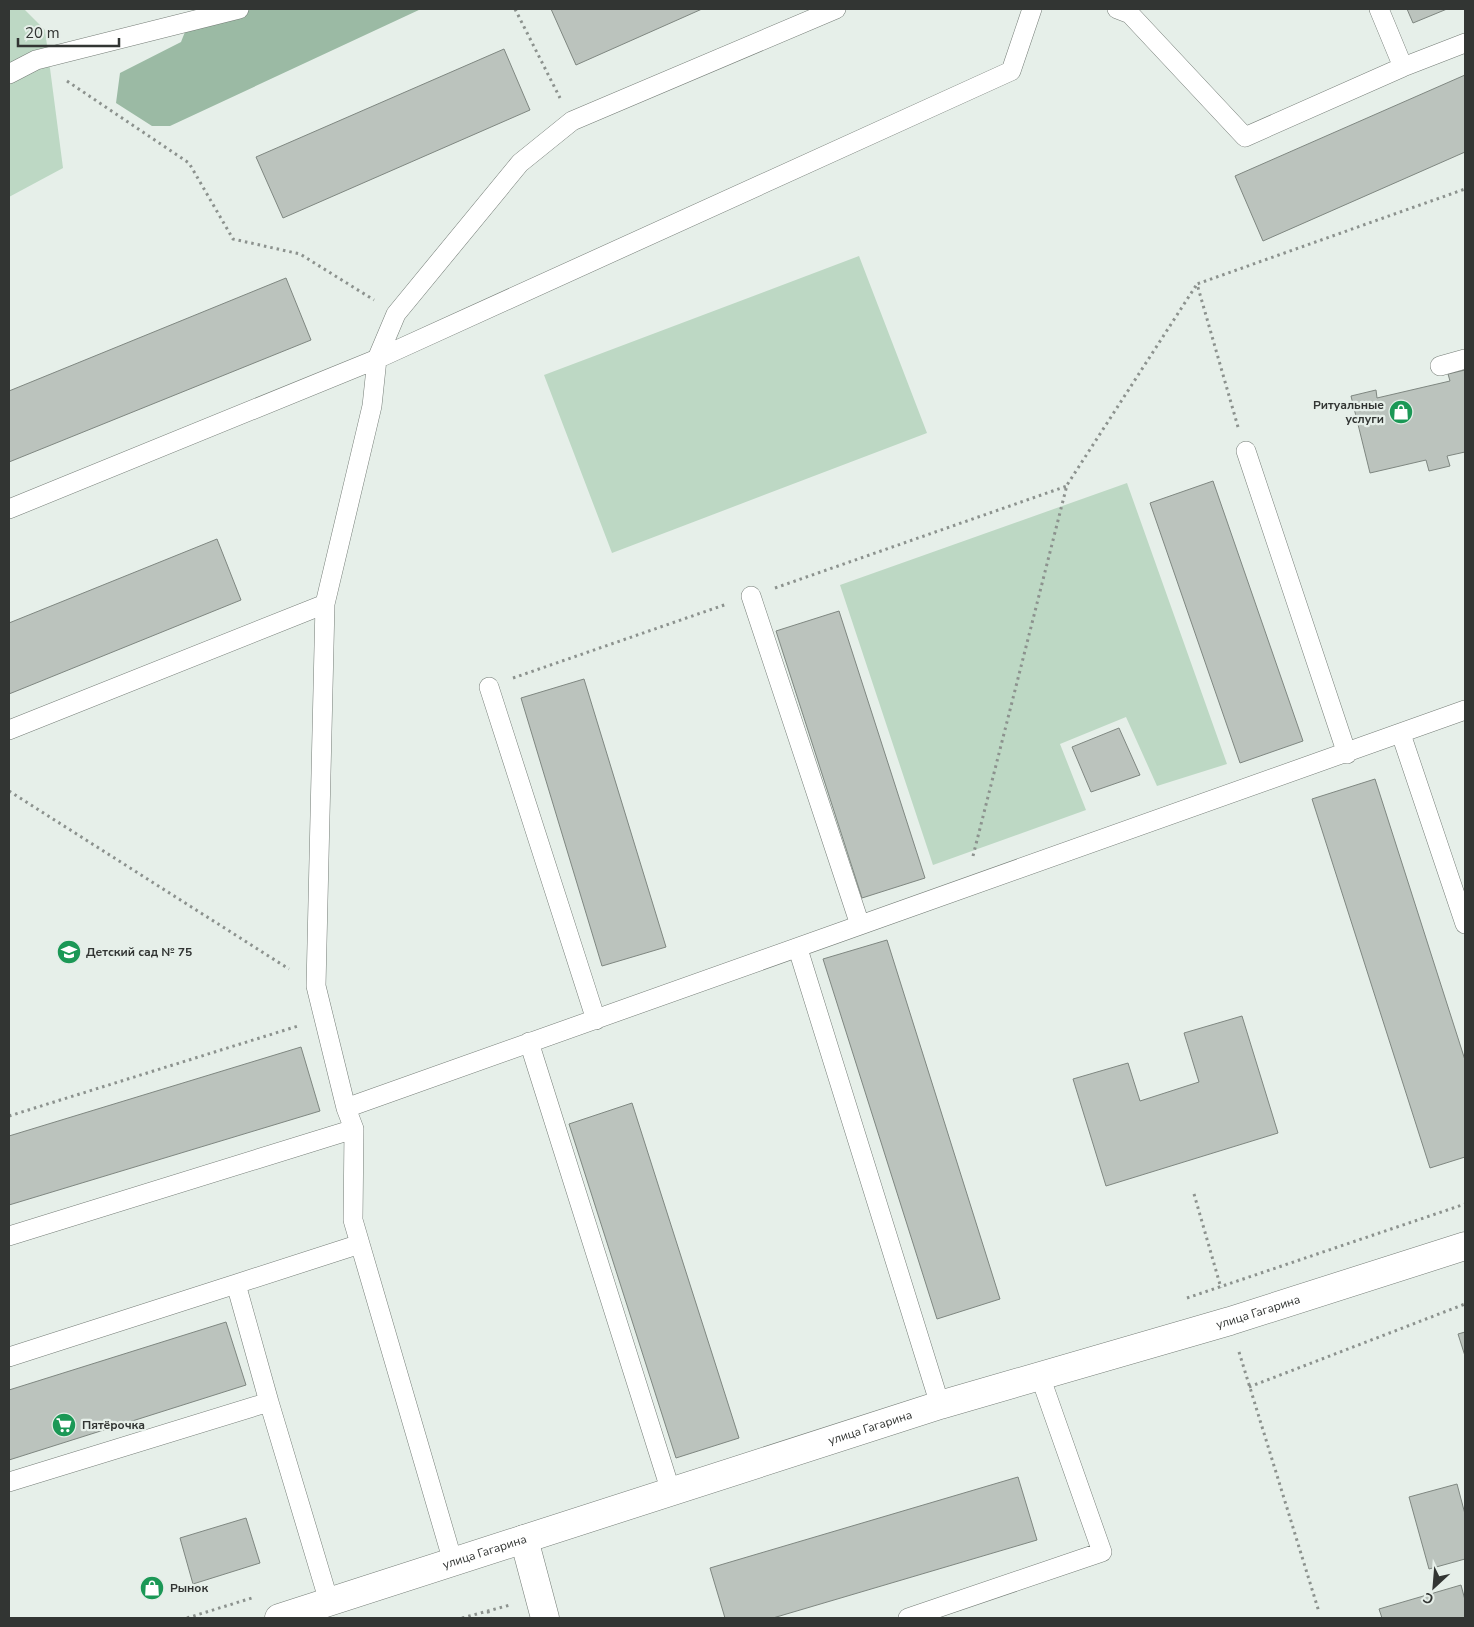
<svg xmlns="http://www.w3.org/2000/svg" width="1474" height="1627" font-family="'Nunito Sans',sans-serif">
  <style>
    .green { fill: #bdd8c4 }
    .forest { fill: #9bbaa4 }
    .building { fill: #bbc3bd; stroke: #7f8781 }
    .lines { fill: none; stroke-linecap: round; stroke-linejoin: round }
    .service-casing { stroke: #757d77; stroke-width: 20 }
    .minor-casing { stroke: #757d77; stroke-width: 29 }
    .secondary-casing { stroke: #757d77; stroke-width: 29 }
    .path { stroke: #8c928e; stroke-width: 3; stroke-dasharray: 2.5 4; stroke-linecap: butt }
    .service { stroke: #fff; stroke-width: 19 }
    .minor { stroke: #fff; stroke-width: 28 }
    .secondary { stroke: #fff; stroke-width: 28 }
    .labels { text-anchor: middle; stroke-width: 4.5; stroke-linejoin: round; paint-order: stroke }
    .poi-label { font-size: 12px; font-weight: bold; fill: #323533; stroke: #e6efe9; text-anchor: start }
    .street-label { font-size: 12px; fill: #323533; stroke: #e6efe9 }
  </style>
  <rect width="100%" height="100%" fill="#e6efe9"/>
  <!-- green -->
  <path class="green" d="M9,9H24L45,30L63,168L9,197Z
    M859,256L927,433L612,553L544,375Z
    M1127,483L1227,764L1157,786L1126,717L1060,744L1086,810L933,865L840,585Z"/>
  <!-- forest -->
  <path class="forest" d="M194,9H421L170,126H152L116,103L120,73L181,42Z"/>
  <!-- building -->
  <path class="building" d="M551,9H702L576,65Z
    M1407,9H1447L1413,23Z
    M504,49L530,110L283,218L256,157Z
    M1465,75V152L1263,241L1235,176Z
    M286,278L311,340L9,462V391Z
    M1465,370V452L1447,456L1450,466L1429,471L1426,460L1370,473L1351,396L1376,390L1377,398L1450,381L1448,374Z
    M1213,481L1303,741L1240,763L1150,503Z
    M217,539L241,600L9,694V623Z
    M839,611L925,878L862,898L776,631Z
    M584,679L666,947L602,966L521,698Z
    M1119,728L1140,775L1091,792L1072,747Z
    M1375,779L1465,1060V1157L1430,1168L1312,799Z
    M887,940L1000,1299L937,1319L823,959Z
    M1242,1016L1278,1133L1106,1186L1073,1079L1128,1063L1140,1101L1199,1082L1184,1033Z
    M301,1047L320,1111L9,1205V1136Z
    M632,1103L739,1438L676,1458L569,1124Z
    M226,1322L246,1385L9,1460V1390Z
    M1465,1332V1356L1458,1334Z
    M1018,1477L1037,1540L773,1618H725L710,1568Z
    M1457,1484L1465,1514V1559L1429,1569L1409,1497Z
    M246,1518L260,1563L193,1584L180,1538Z
    M1461,1585L1465,1600V1618H1382L1379,1609Z"/>
  <g class="lines">
    <!-- service casing -->
    <g class="service-casing">
      <path id="service" d="M1117,9L1130,14L1245,137L1403,67L1465,43
        M1379,9L1403,67
        M9,74L36,60L239,9
        M1440,366L1465,359
        M1246,451L1347,754
        M9,509L377,359L1011,71L1032,9
        M751,596L860,925
        M489,687L596,1020
        M9,730L325,604
        M1401,734L1465,924
        M798,949L940,1405
        M529,1042L671,1492
        M346,1108L1465,710
        M9,1236L354,1129
        M236,1284L360,1244
        M9,1357L236,1284L269,1402
        M9,1482L269,1402L329,1602
        M453,1562L353,1220L354,1129L346,1108L316,986L325,604L372,406L377,359L396,314L520,163L572,121L836,9
        M908,1618L1102,1552L1040,1376"/>
    </g>
    <!-- minor casing -->
    <g class="minor-casing">
      <path id="minor" d="M524,1539L545,1618"/>
    </g>
    <!-- secondary casing -->
    <g class="secondary-casing">
      <g id="secondary">
        <path id="s1" d="M279,1618L940,1405L1230,1321L1465,1246"/>
      </g>
    </g>
    <!-- path -->
    <path class="path" d="M515,9L560,98
      M67,81L189,163L233,239L300,254L374,300
      M1238,427L1197,284L1465,189
      M775,588L1067,486
      M513,678L727,604
      M9,791L289,969
      M973,856L1067,485L1197,284
      M9,1116L298,1026
      M1194,1194L1221,1288
      M1187,1298L1465,1204
      M1239,1352L1319,1612
      M1249,1387L1465,1304
      M488,1611L490,1618
      M187,1618L255,1597
      M462,1618L510,1605"/>
    <!-- service -->
    <use href="#service" class="service"/>
    <!-- minor -->
    <use href="#minor" class="minor"/>
    <!-- secondary -->
    <use href="#secondary" class="secondary"/>
  </g>
  <!-- icons -->
  <defs>
    <g id="shop-disc" transform="scale(1.25)"><circle r="9.5" fill="#1b9856" stroke="#e6efe9"/><path d="M-5-2.5h2.3a2.7 3.5 0 0 1 5.4 0H5L5.5 6h-11ZM-1.5-2.5h3a1.5 2.3 0 0 0-3 0Z" fill="#fff"/></g>
    <g id="school-disc" transform="scale(1.25)"><circle r="9.5" fill="#1b9856" stroke="#e6efe9"/><path d="M0-5L7-2L0 1L-7-2ZM-4 1L0 2.5L4 1V4Q0 6-4 4Z" fill="#fff"/></g>
    <g id="supermarket-disc" transform="scale(1.25)"><circle r="9.5" fill="#1b9856" stroke="#e6efe9"/><path d="M-6-5.5h2.5l.6 2H6L4.5 2H-2.5L-4.4-4H-6ZM-1.5 3.2a1.3 1.3 0 1 0 .1 0ZM3 3.2a1.3 1.3 0 1 0 .1 0Z" fill="#fff"/></g>
  </defs>
  <g fill-rule="evenodd">
    <use href="#shop-disc" x="1401" y="412"/>
    <use href="#school-disc" x="69" y="952"/>
    <use href="#supermarket-disc" x="64" y="1425"/>
    <use href="#shop-disc" x="152" y="1588"/>
  </g>
  <g class="labels">
    <!-- poi labels -->
    <g class="poi-label">
      <text x="1384" y="409" text-anchor="end">Ритуальные<tspan x="1384" dy="14">услуги</tspan></text>
      <text x="86" y="956">Детский сад № 75</text>
      <text x="82" y="1429">Пятёрочка</text>
      <text x="170" y="1592">Рынок</text>
    </g>
    <!-- street labels -->
    <g class="street-label">
      <text dy="4" stroke="none"><textPath href="#s1" startOffset="1026">улица Гагарина</textPath></text>
      <text dy="4" stroke="none"><textPath href="#s1" startOffset="621">улица Гагарина</textPath></text>
      <text dy="4" stroke="none"><textPath href="#s1" startOffset="216">улица Гагарина</textPath></text>
    </g>
  </g>
  <!-- border -->
  <rect width="1474" height="1627" fill="none" stroke="#323533" stroke-width="20"/>
  <!-- north arrow -->
  <g transform="translate(1434 1587) rotate(206)" stroke="#e6efe9" stroke-width="4" paint-order="stroke">
  <path d="M0-4L9 19L0 12L-9 19Z" fill="#323533"/>
  <text y="-8" font-size="14" font-weight="bold" text-anchor="middle" fill="#323533">С</text>
  </g>
  <!-- scale -->
  <path d="M18 38v8h101v-8" fill="none" stroke="#323533" stroke-width="2.5"/>
  <text x="25" y="38" font-size="15" fill="#323533" stroke="#e6efe9" stroke-width="4" paint-order="stroke">20 m</text>
</svg>
